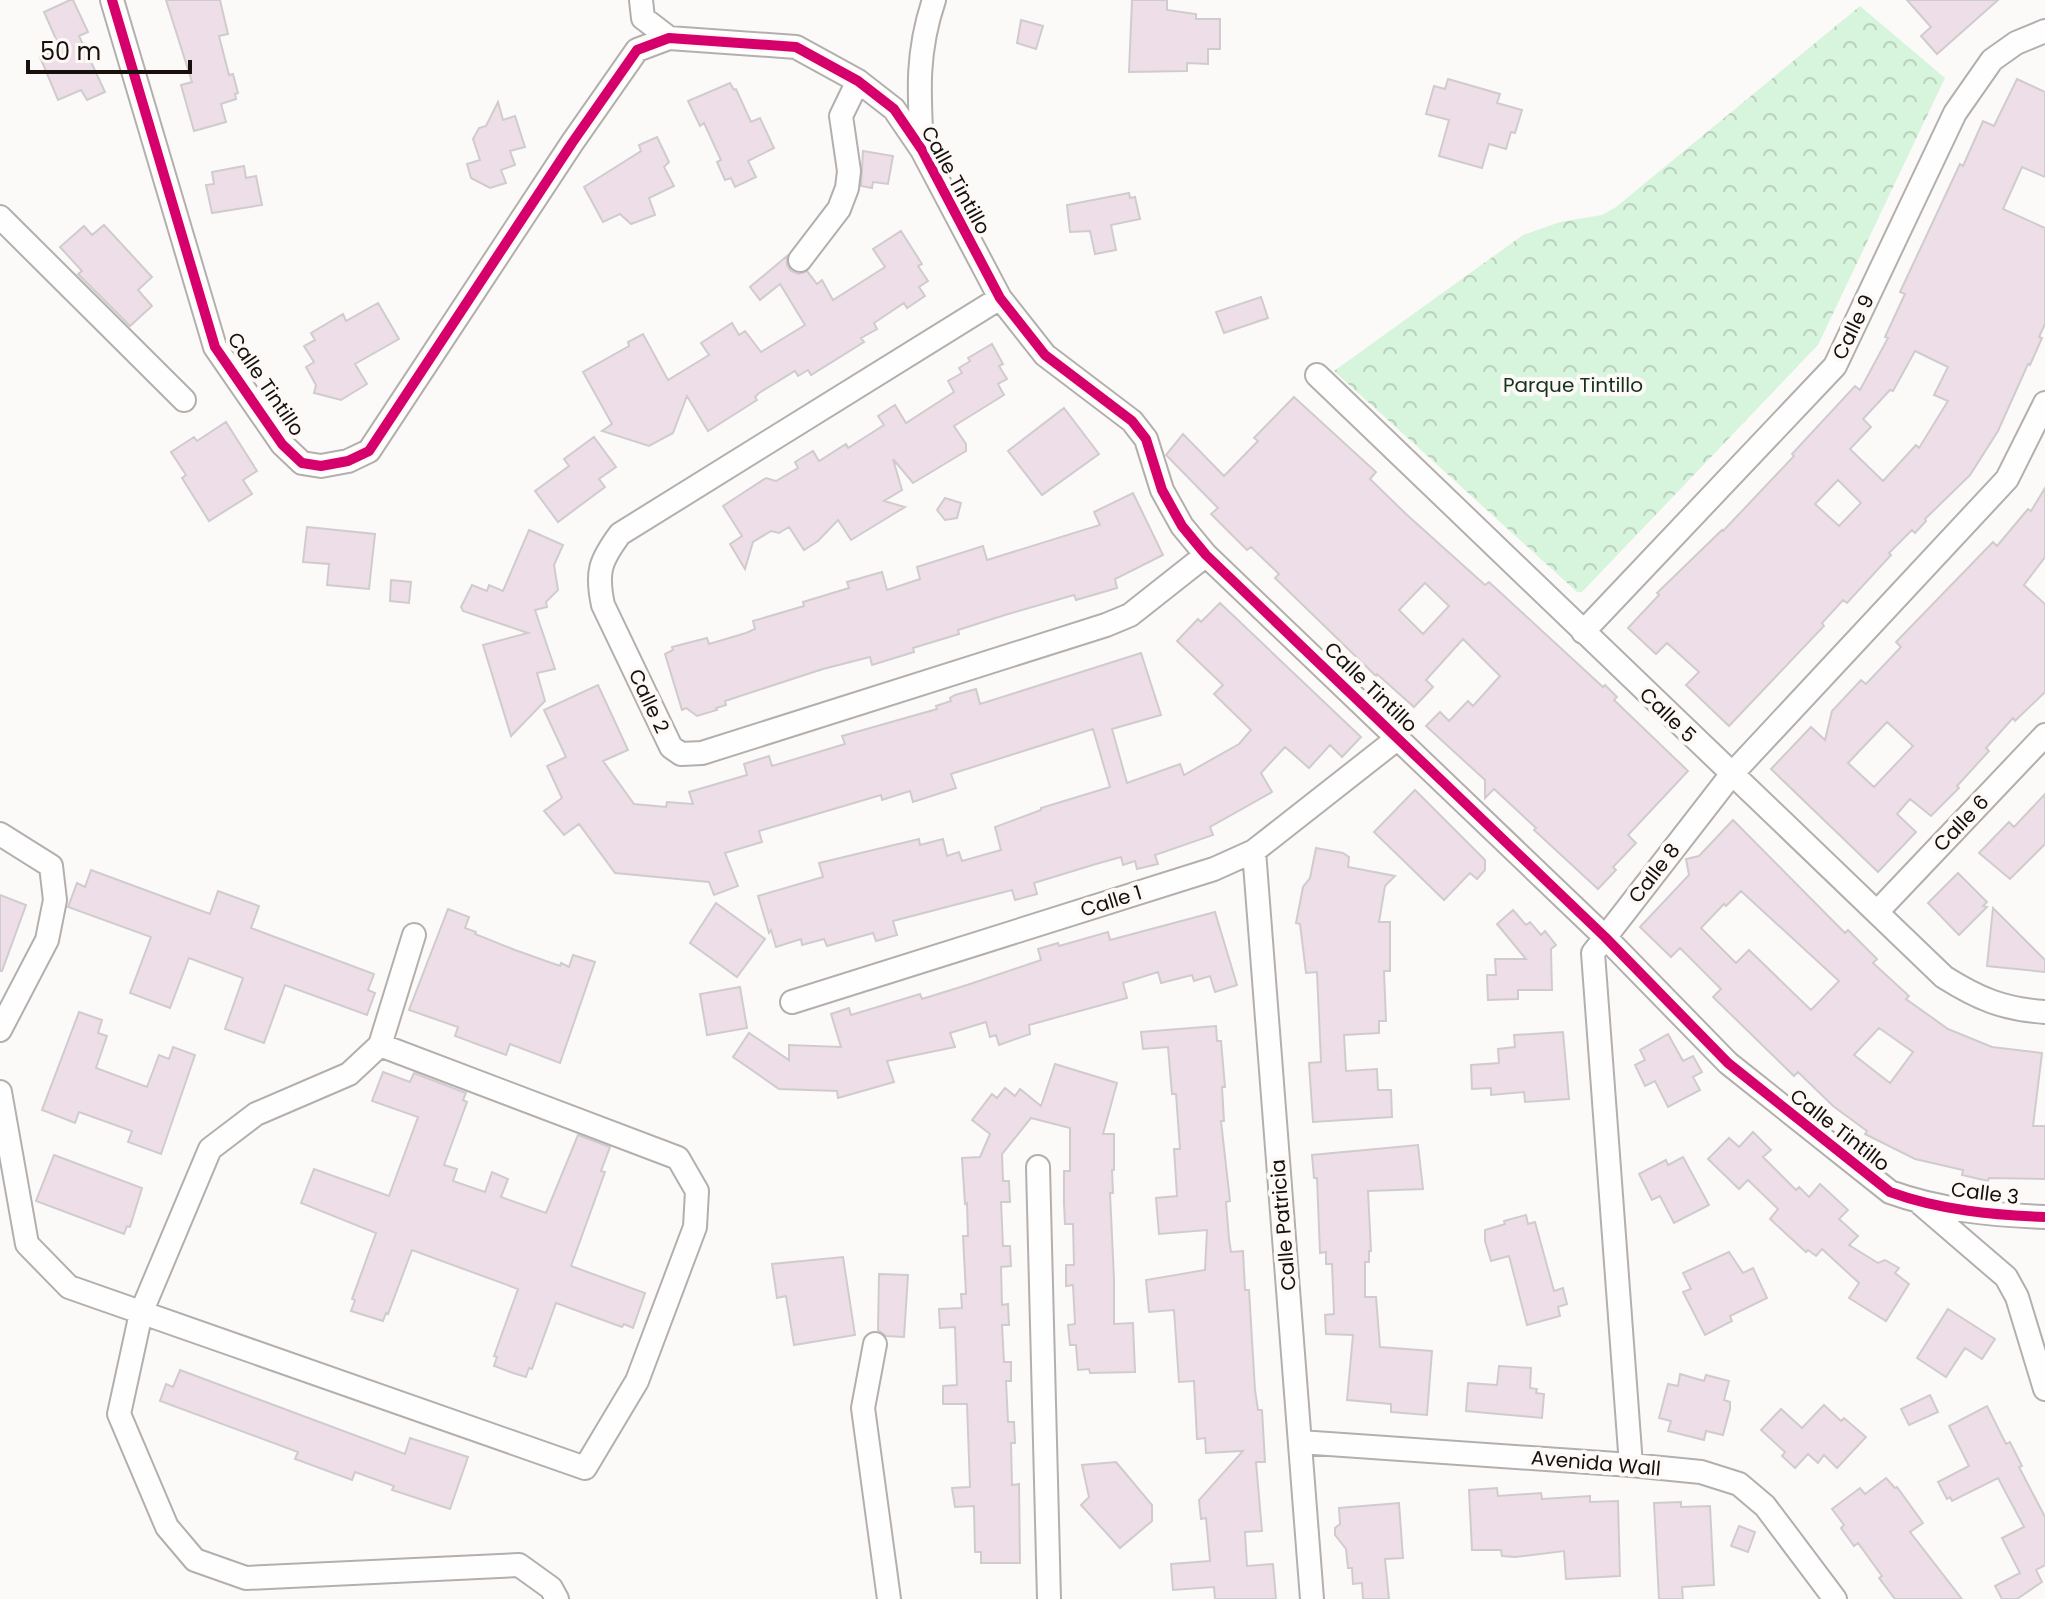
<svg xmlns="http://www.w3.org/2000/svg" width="2045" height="1599" font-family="Poppins,sans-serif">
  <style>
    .park { fill: url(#park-crowns) }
    .building { fill: #eddee8; stroke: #d0cccd; stroke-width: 2; fill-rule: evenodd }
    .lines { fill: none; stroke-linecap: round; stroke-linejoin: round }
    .minor-casing { stroke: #b3afad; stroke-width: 26 }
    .minor { stroke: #fffefe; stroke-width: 22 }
    .cycleway-casing { stroke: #fdf9f7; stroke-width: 15 }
    .cycleway { stroke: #d6006c; stroke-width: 10 }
    .labels { text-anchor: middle; stroke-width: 8; stroke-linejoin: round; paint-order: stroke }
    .street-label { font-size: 20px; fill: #17100d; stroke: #fdf9f7 }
    .park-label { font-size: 20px; fill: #13321d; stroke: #fdf9f7 }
  </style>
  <defs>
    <pattern id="park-crowns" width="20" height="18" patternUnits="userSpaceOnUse" patternTransform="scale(2)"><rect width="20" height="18" fill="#d7f4dc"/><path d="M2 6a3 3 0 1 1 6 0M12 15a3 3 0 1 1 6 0" fill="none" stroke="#b8d0bc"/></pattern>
  </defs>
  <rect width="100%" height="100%" fill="#fcfaf8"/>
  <!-- park -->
  <path class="park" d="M1860,6L1945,78L1818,345L1582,592H1577L1334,371L1523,235L1560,222L1602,215L1616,207Z"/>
  <!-- building -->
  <path class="building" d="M70,0H73L88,32L79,36L105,92L87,100L81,90L58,100L40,57L60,48L44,12Z
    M166,0H220L228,34L219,36L229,75L233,74L238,93L235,94L236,99L221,104L226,122L194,131L181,85L192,82Z
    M1132,0H1167V10L1196,14V19H1220V49H1208V64L1187,63V71L1129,72Z
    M1907,0H1998L1937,54L1921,36L1931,27Z
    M1021,20L1043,26L1036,49L1017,43Z
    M1448,79L1500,94L1497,103L1522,110L1515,133L1511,132L1506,149L1489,144L1482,168L1439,156L1449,120L1426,114L1434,86L1445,89Z
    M2017,79L2045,92V177L2022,167L2003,209L2045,228V324L2039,337L2042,338L2030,365L2028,364L1998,431L1970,475L1925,519L1926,521L1915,533L1912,530L1889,553L1891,555L1847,603L1843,600L1822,623L1824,626L1729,726L1686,685L1699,672L1667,643L1656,654L1628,628L1659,595L1657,593L1722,530L1723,531L1794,456L1792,454L1855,386L1860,390L1888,338L1885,337L1905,294L1900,292L1960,164L1963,166L1983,121L1994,126ZM1915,351L1948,367L1934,395L1948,401L1919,448L1916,445L1883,481L1850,449L1871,427L1863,419L1890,390L1893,391ZM1838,480L1861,503L1839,526L1815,504Z
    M730,83L734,90L736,89L751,122L760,118L774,148L748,161L756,177L735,187L731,178L725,180L717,162L721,160L704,123L700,126L688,101Z
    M498,102L503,120L515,116L525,147L510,151L515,165L501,170L506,183L490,188L471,178L467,164L480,160L473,139L479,128L486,126Z
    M657,137L669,162L664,167L674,186L649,198L655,215L631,224L620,214L603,222L584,187L641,151L639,145Z
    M863,151L893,156L888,184L873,182L872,188L861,186Z
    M244,166L246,178L256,176L262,205L212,213L206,185L214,184L212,172Z
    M1129,193L1130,198L1135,197L1140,219L1111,225L1116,250L1095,254L1090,231L1070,232L1067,205Z
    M104,225L152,277L138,290L152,306L130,326L78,274L82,271L60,247L84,226L92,235Z
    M901,231L922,264L918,266L928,281L919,287L925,296L907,308L904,303L874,323L877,329L861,338L864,342L811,375L808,370L798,376L795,371L759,393L755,397L757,400L708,431L687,396L673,433L649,446L602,431L612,424L583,372L629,346L628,342L643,334L668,380L709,355L701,343L732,323L739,335L745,331L761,352L805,325L780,284L760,300L750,287L787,256V265L791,271L799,274L807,271L817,284L822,280L833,300L885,267L873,249Z
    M1261,297L1268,318L1224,333L1216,312Z
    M378,303L399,339L355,364L367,384L341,400L314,393L316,385L306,367L314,362L304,346L315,340L311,333L343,314L346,321Z
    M992,344L1003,364L999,366L1007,379L998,384L1004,395L954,426L966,444V451L913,483L893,459L902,490L884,501L905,507L851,540L838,520L818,541L804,550L789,527L779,533L771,531L753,542L745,569L730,544L742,536L723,506L766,478L776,481L798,468L795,462L813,451L819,461L846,444L848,448L884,425L878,416L895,405L906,423L954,392L948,381L962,373L959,368L970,361L968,358Z
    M1294,397L1376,472L1370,479L1406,514L1485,585L1489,582L1603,687L1605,685L1617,697L1614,700L1688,771L1628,835L1636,843L1613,867L1616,870L1598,889L1534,830L1536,828L1494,789L1485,798V780L1426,726L1440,712L1449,721L1468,701L1473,706L1500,676L1463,639L1426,680L1433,687L1414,707L1377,674L1376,676L1275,578L1279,574L1251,547L1247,550L1211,514L1218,508L1166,455L1183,434L1224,476L1258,441L1254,438ZM1425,583L1449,606L1423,634L1399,610Z
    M1064,408L1099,454L1042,495L1008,451Z
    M226,422L257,471L243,480L252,494L209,521L182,478L186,475L171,452L194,437L197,441Z
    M594,437L616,467L599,479L605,487L558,522L535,491L569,466L564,459Z
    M2045,488V557L2024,585L2045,604V692L2015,721L2013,718L1986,748L1989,751L1957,786L1959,788L1931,816L1910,799L1897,814L1916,832L1878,872L1771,769L1811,727L1825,740L1832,711L1861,680L1866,684L1901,647L1896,642L1993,542L1997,546L2028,509L2031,511ZM1887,722L1913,746L1874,787L1848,763Z
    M1133,493L1163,555L1115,579L1117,588L1076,600L1074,595L1005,615L958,630L959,634L913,648L914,652L872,665L870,657L823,669L725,701L726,705L716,708L717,710L697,716L686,708L682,710L665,654L673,650L672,647L707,638L709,644L746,633L755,629L753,621L804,606L803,602L849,588L847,582L882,572L887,590L920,579L917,567L983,546L987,560L1100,525L1094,512Z
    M945,498L961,503L957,518L945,520L937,510Z
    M307,527L375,534L369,589L327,585L329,564L303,562Z
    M529,530L563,545L554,565L558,590L546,602L547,607L535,610L555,669L537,673L545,701L511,736L483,645L528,633L463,611L461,607L472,585L487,591L489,585L503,591Z
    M391,580L411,582L409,603L390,601Z
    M1220,603L1361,737L1342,757L1330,745L1309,768L1285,747L1261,773L1272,792L1210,827L1213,835L1155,855L1158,864L1137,869L1135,861L1123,865L1121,857L1096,864L1034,883L1037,894L1015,900L1012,890L893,921L897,935L876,941L873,933L827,946L824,939L802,945L801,939L776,947L771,930L769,933L758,896L823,877L819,863L919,839L920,845L943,839L947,856L959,852L962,861L1001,850L995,827L1041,810V808L1110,787L1093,729L951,774L956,788L913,802L910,791L882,800L881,795L759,831L762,842L725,853L738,886L714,895L709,882L615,873L579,824L564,835L544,811L562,798L547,766L566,757L544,710L598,685L628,750L603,761L634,804L666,807L667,802L693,804L689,792L747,775L744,764L769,756L772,766L845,744L842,736L937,709L936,706L951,701L950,698L955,695L976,689L980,704L1141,653L1161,715L1112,729L1127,783L1180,764L1184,775L1239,744L1251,730L1214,694L1223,685L1177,641L1198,619L1201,622Z
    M1415,790L1485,860V870L1477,879L1470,873L1444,900L1374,832Z
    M2045,794V844L2010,879L1979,853L2009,822L2014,827Z
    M1733,820L1845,933L1848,930L1877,959L1873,963L1909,996L1906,999L1948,1029L1992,1047L2042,1053L2033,1126H2045V1179L1989,1178L1988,1181L1962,1175L1963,1170L1915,1159L1865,1134L1867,1131L1833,1106L1798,1072L1794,1076L1713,997L1721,989L1680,948L1671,957L1640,927L1689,875L1686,859L1699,856ZM1741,891L1839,981L1811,1010L1749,950L1736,963L1701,928L1724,904L1726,906ZM1879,1028L1913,1052L1890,1083L1854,1055Z
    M1316,848L1343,853L1349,857L1348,867L1395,876L1385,886L1379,922H1390V971H1384L1386,1021H1379V1033L1344,1035L1346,1071L1377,1069L1378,1090H1391L1392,1117L1313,1122L1309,1063L1321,1062L1317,972L1306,973L1300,924L1296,923L1303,887L1310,878Z
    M91,870L210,914L218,891L259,906L251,928L374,974L368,990L375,993L367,1015L285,985L264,1043L225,1029L243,978L189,958L170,1008L130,993L151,937L68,907L77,883L85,887Z
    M1958,873L1987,902L1983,906L1987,907L1959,935L1928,903Z
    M0,895L26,905L2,971H0Z
    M716,903L765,939L737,977L690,943Z
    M1993,908L2045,960V972L1987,966Z
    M448,909L469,917L465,928L476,932L475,934L515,950L560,966L561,963L569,967L573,955L595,962L560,1063L510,1044L506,1055L455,1036L458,1027L409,1010Z
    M1513,910L1526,925L1530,922L1541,935L1545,931L1556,945L1551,949L1552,990H1518V999L1488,1000L1487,975H1496L1495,959H1526L1497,924Z
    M1215,912L1237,985L1215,992L1210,976L1194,981L1192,975L1161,983L1158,972L1123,983L1127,998L1029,1025L1030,1034L999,1045L996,1035L990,1037L986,1022L950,1033L955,1047L887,1061L894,1082L838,1098L837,1091L779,1089L733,1057L749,1033L789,1060V1045L841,1047L831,1014L849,1008L851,1015L920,994L922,999L967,985L1041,960L1038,949L1058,943L1059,946L1108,932L1110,940Z
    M740,987L747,1028L707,1035L700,994Z
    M79,1012L102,1020L98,1033L107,1036L96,1068L147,1087L159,1055L169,1059L173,1047L195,1055L161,1154L128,1142L132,1131L79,1112L75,1123L42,1110Z
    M1216,1026L1217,1041H1221L1225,1087H1222L1224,1121H1221L1230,1201L1226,1202L1229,1239L1231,1252L1243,1251L1245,1290H1249L1255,1390L1258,1410H1262L1265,1462H1256L1262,1531L1245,1532L1247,1566L1273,1564L1276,1599H1215L1214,1587L1173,1590L1171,1564L1210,1561L1206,1518L1201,1519L1199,1500L1243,1451L1206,1453L1205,1438L1197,1439L1194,1381L1179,1382L1174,1310L1149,1312L1146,1280L1205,1270L1207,1230L1159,1234L1156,1198L1177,1196L1174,1149H1180L1176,1094H1172L1168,1047L1143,1049L1141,1032Z
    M1563,1032L1569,1099L1525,1102L1524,1092L1491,1095V1088L1472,1089L1471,1065L1499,1063L1498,1049L1515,1047L1514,1035Z
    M1668,1034L1683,1061L1693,1056L1702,1072L1693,1077L1700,1090L1668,1107L1655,1081L1645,1086L1635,1065L1645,1060L1640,1050Z
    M1055,1064L1117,1083L1103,1134H1114V1170H1112L1113,1193H1110L1114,1279V1324L1133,1323L1135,1372L1090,1373L1089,1369L1078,1370L1076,1345H1070L1068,1325L1075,1324L1073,1285L1066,1286V1265H1074L1073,1224H1065L1064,1204V1171H1070V1128L1031,1118L1002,1154L1003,1181H1009L1010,1202H1001L1003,1246H1010L1011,1266L1001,1267L1002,1305L1008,1304L1009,1325H1002L1004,1362H1011V1381H1006L1008,1422H1014L1015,1443H1011L1012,1485L1019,1484L1020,1563H981V1552H975L974,1506L955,1507L952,1488L970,1487L967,1404H943V1386L957,1385L955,1327L940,1328L939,1309L962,1308L961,1294H966L963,1236H968L967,1203L965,1204L962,1158L980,1157L990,1134L972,1120L992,1094L997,1098L1005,1088L1015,1096L1020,1089L1041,1106Z
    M383,1072L410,1082L414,1073L466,1093L463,1100L467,1102L444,1165L457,1169L453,1181L485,1192L492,1172L508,1179L501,1197L546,1213L578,1135L610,1147L601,1171L605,1172L571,1266L645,1293L633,1328L624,1324L622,1327L556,1303L532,1369L529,1368L526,1377L513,1373L494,1366L497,1357L494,1356L518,1289L412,1250L388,1314L386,1313L383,1321L351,1311L355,1300L352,1299L376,1233L301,1203L314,1169L389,1196L418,1117L372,1101Z
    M1753,1132L1771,1150L1763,1157L1796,1190L1799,1187L1809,1197L1820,1184L1848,1210L1839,1219L1858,1236L1849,1245L1878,1263L1885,1260L1899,1268L1895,1273L1909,1284L1886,1321L1849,1298L1859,1283L1822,1249L1816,1256L1808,1250L1806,1252L1770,1219L1778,1209L1748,1180L1739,1189L1708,1159L1729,1138L1739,1147Z
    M1418,1145L1423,1189L1368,1191L1371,1251H1369V1262H1365V1297H1376L1380,1347L1432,1351L1427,1415L1391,1412V1404L1347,1400L1353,1335L1326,1334L1325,1315L1334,1314L1332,1264H1326V1252L1320,1253L1317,1178H1314L1312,1155Z
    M54,1155L142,1188L130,1227L127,1226L124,1234L36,1201Z
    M1683,1157L1709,1205L1674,1223L1660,1196L1652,1200L1639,1174L1666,1160L1668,1165Z
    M1526,1215L1528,1224L1535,1222L1554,1291L1563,1288L1567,1304L1558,1307L1560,1316L1527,1325L1509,1256L1491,1261L1485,1241V1230L1505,1224L1504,1221Z
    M1729,1252L1743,1273L1753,1268L1767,1298L1730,1316L1732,1321L1705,1335L1683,1292L1691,1289L1683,1273Z
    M843,1257L855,1335L794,1345L786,1296L777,1298L772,1264Z
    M879,1274L908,1275L904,1337L886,1336L878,1330Z
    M1948,1309L1995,1339L1982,1359L1965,1348L1946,1377L1917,1358Z
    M1499,1366L1531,1368L1530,1388L1537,1389L1536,1393L1544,1394L1542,1418L1466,1411L1468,1383L1497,1385Z
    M180,1370L405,1454L410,1438L468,1457L450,1509L392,1490L394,1486L355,1472L352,1480L295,1459L298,1452L160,1401L166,1384L173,1387Z
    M1680,1374L1704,1381L1706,1375L1729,1381L1724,1400L1730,1402V1409L1723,1435L1706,1431L1704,1440L1668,1431L1671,1421L1659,1418L1668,1384L1678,1386Z
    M1930,1395L1938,1412L1909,1425L1901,1409Z
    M1824,1405L1841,1421L1844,1418L1866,1437L1837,1468L1824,1455L1818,1463L1808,1454L1795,1468L1782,1456L1785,1452L1761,1430L1781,1409L1802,1428Z
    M1987,1406L2006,1444L2010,1442L2022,1466L2019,1467L2045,1517V1565L2036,1570L2042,1582L2017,1599H2002L1995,1586L2020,1573L2002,1538L2024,1527L1998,1478L1952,1501L1950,1497L1947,1499L1938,1482L1969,1466L1949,1426Z
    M1116,1462L1152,1505V1521L1120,1548L1081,1505L1089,1497L1082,1465Z
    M1886,1478L1895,1488L1897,1487L1923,1523L1910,1532L1962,1599H1895L1879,1578L1882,1576L1858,1543L1854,1546L1841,1528L1844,1525L1832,1509L1860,1488L1865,1494Z
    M1497,1488L1498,1496L1541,1493L1542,1499L1590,1496V1502L1618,1501L1620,1576L1566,1579L1564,1551L1515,1557L1502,1556L1501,1550H1472L1469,1490Z
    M1681,1502V1507L1710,1506L1714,1585L1682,1587L1683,1599H1659L1654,1503Z
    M1399,1503L1403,1558L1385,1559L1389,1599H1363L1362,1583L1353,1584L1352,1568H1348L1346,1549L1335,1535V1528L1340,1524L1339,1508Z
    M1739,1526L1755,1532L1748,1552L1731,1546Z"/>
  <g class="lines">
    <!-- minor casing -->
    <g class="minor-casing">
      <path id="minor" d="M112,0L215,347L282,444L302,463L321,466L348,461L369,451L572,143L637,50L669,38L796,47L858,81L894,109L922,150L1000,298L1045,355L1132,421L1146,439L1162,490L1182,526L1206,555L1605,937L1728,1063L1890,1192C1939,1210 1993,1215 2045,1217
        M641,0L643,18L669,38
        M922,149C919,94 916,53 934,0
        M0,217L184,400
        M800,260L839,209L847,188L849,171L841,116L858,81
        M1000,298L620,534C600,561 596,572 603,605L671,747L681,754L702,753L1106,625L1130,615L1206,555
        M1317,375L1944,977C1979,999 2003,1009 2045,1012
        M1583,632L1835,366L1955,113L1992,60L2016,43L2045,31
        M0,834L51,866L55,900L47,940L0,1030
        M1254,851L1312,1599
        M1877,912L2045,735
        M414,935L380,1045L349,1074L256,1114L210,1149L141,1313L119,1414L167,1527L195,1560L246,1578L519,1565L551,1588L557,1599
        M792,1002L1214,869L1254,851L1398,738
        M0,1092L27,1244L69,1287L585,1468L637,1381L695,1227L697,1191L678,1158L380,1045
        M1038,1167L1049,1599
        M1921,1204L2006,1277L2017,1297L2045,1389
        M875,1344L863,1408L889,1599
        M1300,1442L1631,1465L1701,1472L1739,1484L1765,1506L1835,1599
        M1631,1465L1593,953L1731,775L2007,479L2045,403"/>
    </g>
    <!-- minor -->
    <use href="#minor" class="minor"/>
    <!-- cycleway casing -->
    <g class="cycleway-casing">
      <path id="cycleway" d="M112,0L215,347L282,444L302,463L321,466L348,461L369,451L572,143L637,50L669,38L796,47L858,81L894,109L922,150L1000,298L1045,355L1132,421L1146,439L1162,490L1182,526L1206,555L1605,937L1728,1063L1890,1192C1939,1210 1993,1215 2045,1217"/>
    </g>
    <!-- cycleway -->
    <use href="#cycleway" class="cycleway"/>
  </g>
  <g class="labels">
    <!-- street labels -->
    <g class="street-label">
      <text transform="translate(956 180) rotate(61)" y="7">Calle Tintillo</text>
      <text transform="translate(1853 327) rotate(-64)" y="7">Calle 9</text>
      <text transform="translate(266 384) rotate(56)" y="7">Calle Tintillo</text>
      <text transform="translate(1371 687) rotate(44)" y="7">Calle Tintillo</text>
      <text transform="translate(649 701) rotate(65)" y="7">Calle 2</text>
      <text transform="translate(1668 715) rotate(44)" y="7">Calle 5</text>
      <text transform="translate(1961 823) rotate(-46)" y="7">Calle 6</text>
      <text transform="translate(1654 873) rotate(-52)" y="7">Calle 8</text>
      <text transform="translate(1111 901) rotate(-17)" y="7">Calle 1</text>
      <text transform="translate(1840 1130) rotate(38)" y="7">Calle Tintillo</text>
      <text transform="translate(1985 1193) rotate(7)" y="7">Calle 3</text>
      <text transform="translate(1283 1225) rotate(-95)" y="7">Calle Patricia</text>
      <text transform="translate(1596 1463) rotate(5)" y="7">Avenida Wall</text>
    </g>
    <!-- park labels -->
    <g class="park-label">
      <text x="1573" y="392">Parque Tintillo</text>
    </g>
  </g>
  <!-- scale -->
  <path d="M28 60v12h162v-12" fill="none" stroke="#17100d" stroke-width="4"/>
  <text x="40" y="60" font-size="24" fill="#17100d" stroke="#fdf9f7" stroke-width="6" paint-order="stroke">50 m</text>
</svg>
